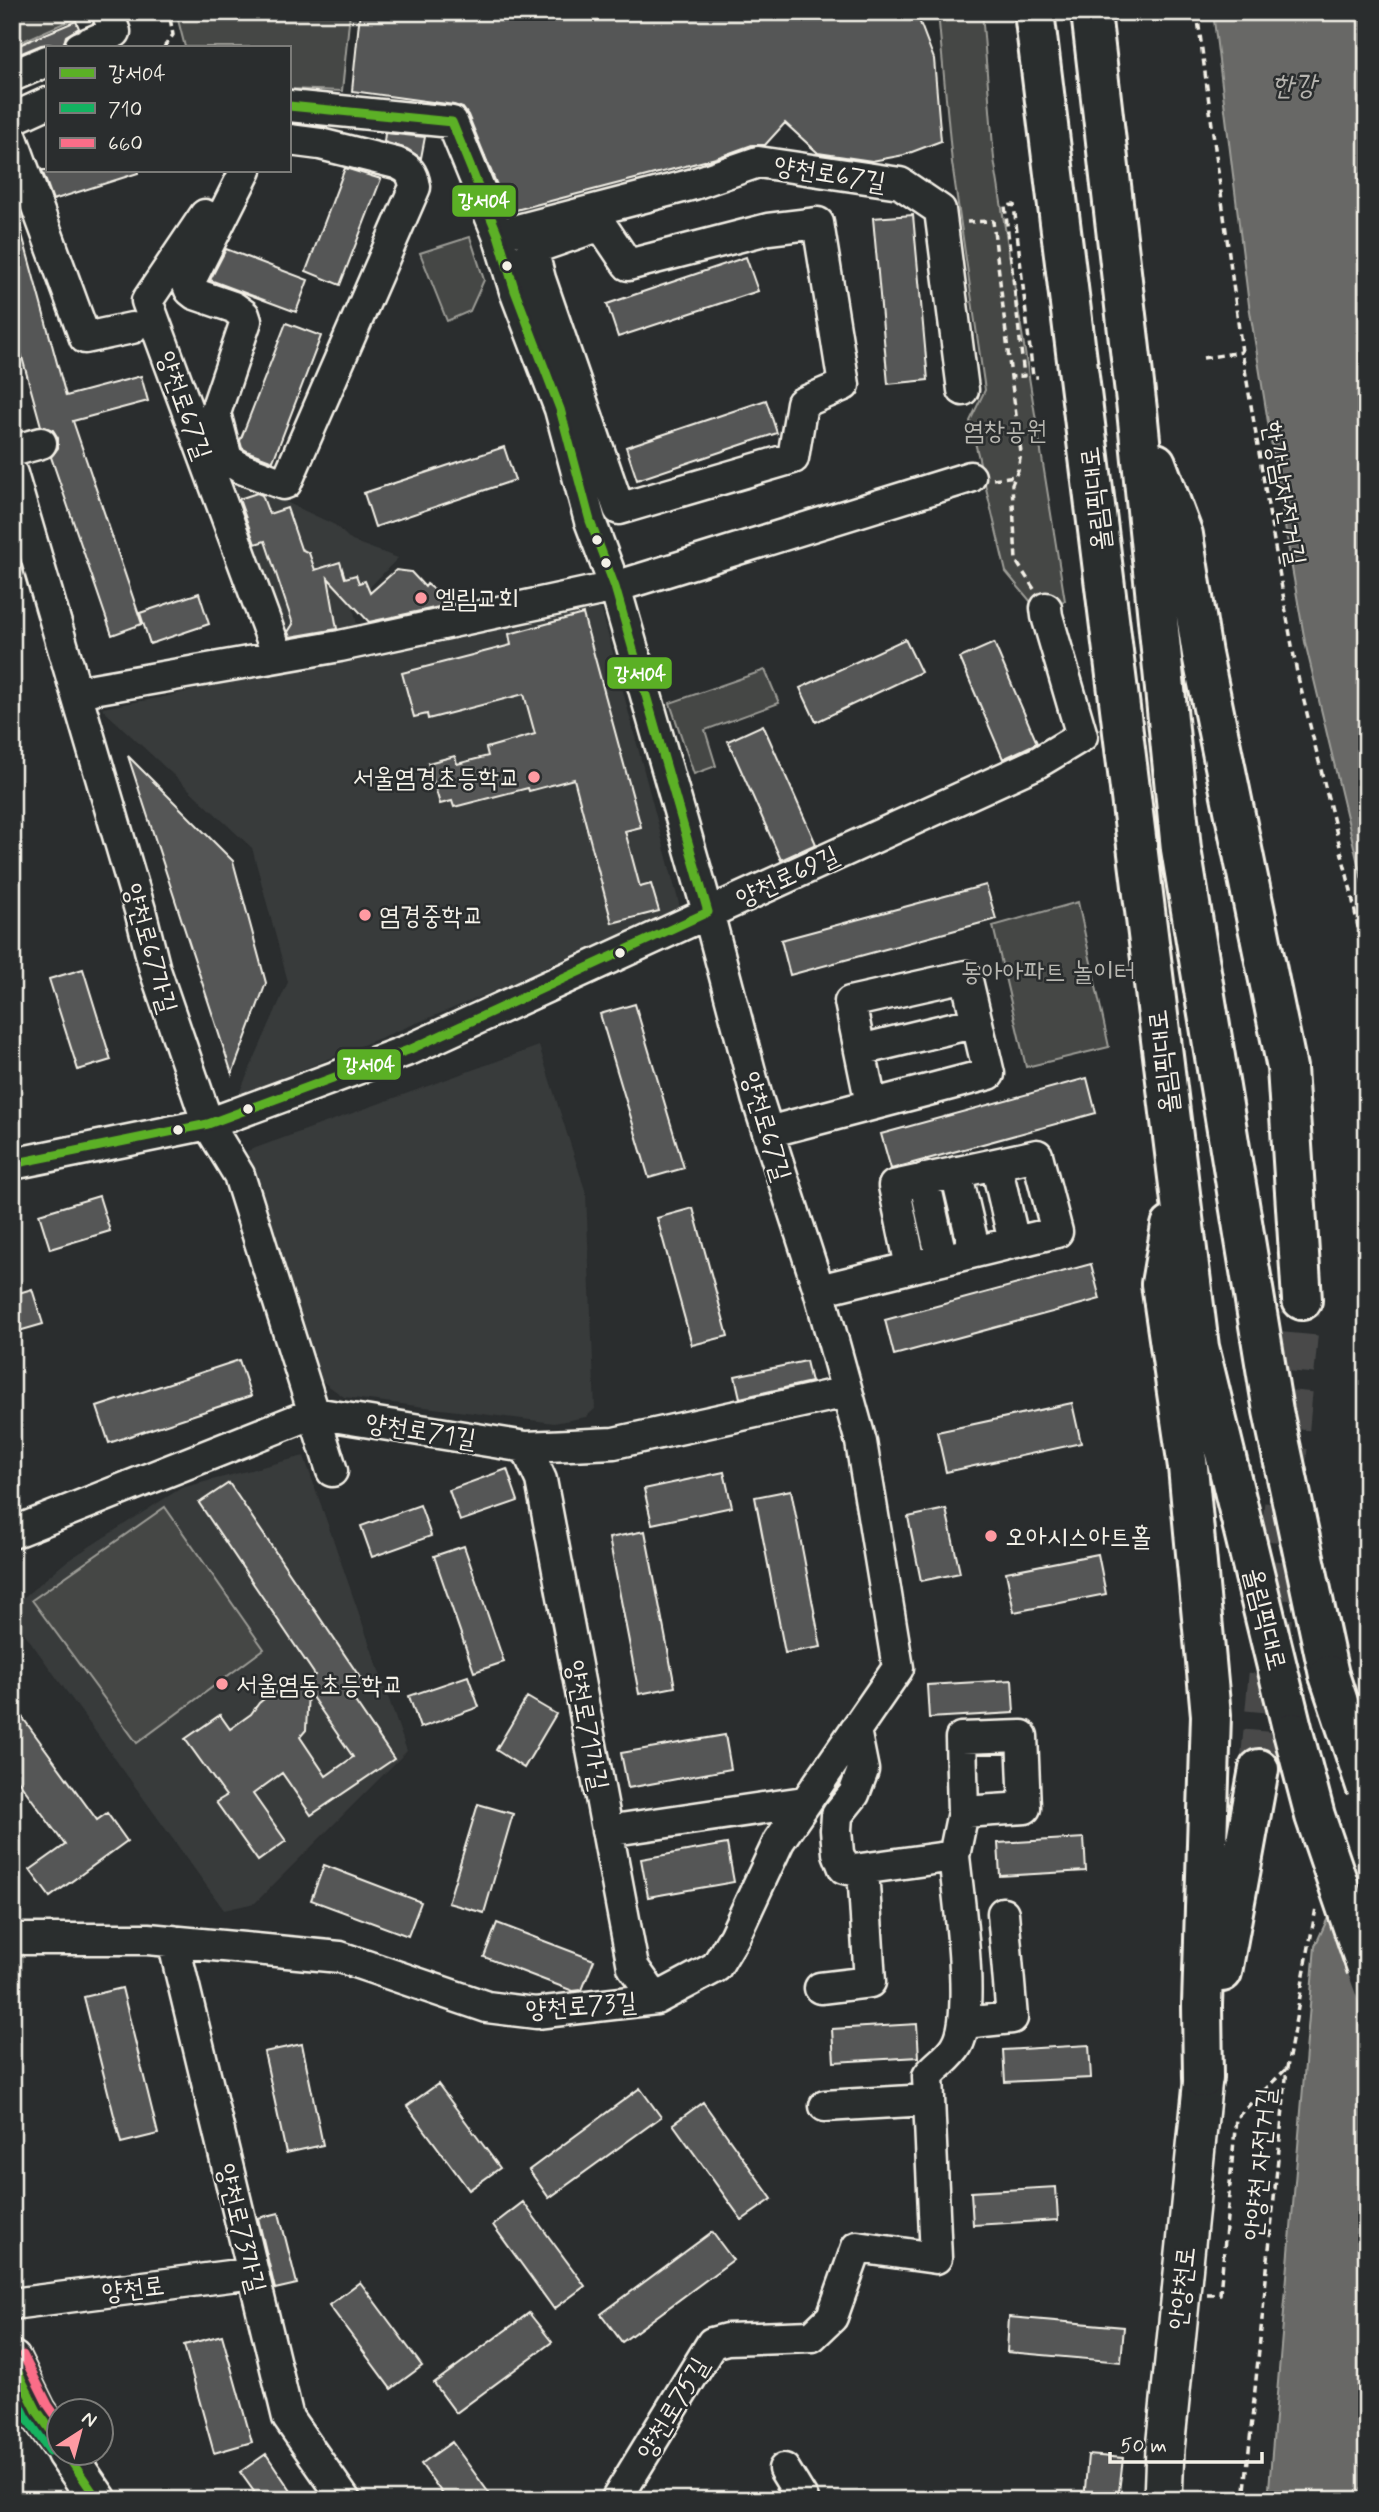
<svg xmlns="http://www.w3.org/2000/svg" width="1379" height="2512" font-family="Mynerve,'Poor Story',sans-serif">
  <style>
    .built { fill: #373a3a }
    .green { fill: #444645; stroke: #9c9c96; stroke-width: 2 }
    .water { fill: #676866; stroke: #9f9f9a; stroke-width: 2 }
    .pier { fill: #2a2d2e }
    .building { fill: #555756; stroke: #f4f1e8; stroke-width: 2; fill-rule: evenodd }
    .lines { fill: none; stroke-linecap: round; stroke-linejoin: round }
    .highway-tunnel { stroke: #484a4a; stroke-width: 38; stroke-dasharray: 38 19; stroke-linecap: butt }
    .minor-casing { stroke: #f4f1e8; stroke-width: 35 }
    .major-casing { stroke: #f4f1e8; stroke-width: 42 }
    .highway-casing { stroke: #f4f1e8; stroke-width: 44 }
    .path { stroke: #f4f1e8; stroke-width: 3.5; stroke-dasharray: 7 5; stroke-linecap: butt }
    .minor { stroke: #2a2d2e; stroke-width: 30 }
    .major { stroke: #2a2d2e; stroke-width: 37 }
    .highway { stroke: #2a2d2e; stroke-width: 38 }
    .highway-bridge-casing { stroke: #f4f1e8; stroke-width: 44; stroke-linecap: butt }
    .highway-bridge { stroke: #2a2d2e; stroke-width: 38 }
    .bus-1-casing { stroke: #2a2d2e; stroke-width: 14 }
    .bus-2-casing { stroke: #2a2d2e; stroke-width: 14 }
    .bus-3-casing { stroke: #2a2d2e; stroke-width: 14 }
    .bus-1 { stroke: #5bb025; stroke-width: 9 }
    .bus-2 { stroke: #13b361; stroke-width: 9 }
    .bus-3 { stroke: #fb6d88; stroke-width: 9 }
    .bus-dot { fill: #f4f1e8; stroke: #2a2d2e; stroke-width: 2.5 }
    .poi-dot { fill: #ff9aa2; stroke: #2a2d2e; stroke-width: 2.5 }
    .labels { text-anchor: middle; stroke-width: 5; stroke-linejoin: round; paint-order: stroke }
    .street-label { font-size: 26px; fill: #f4f1e8; stroke: #2a2d2e }
    .park-label { font-size: 26px; fill: #b6b5af; stroke: #2a2d2e }
    .poi-label { font-size: 26px; fill: #f4f1e8; stroke: #2a2d2e; text-anchor: start }
    .water-label { font-size: 28px; font-style: italic; fill: #b5b3ae; stroke: #2a2d2e }
    .line-badge { stroke: #2a2d2e; stroke-width: 2.5 }
    .badge-label { font-size: 19px; text-anchor: middle; font-weight: bold; fill: #fff }
  </style>
  <rect width="100%" height="100%" fill="#2a2d2e"/>
  <filter id="ink" filterUnits="userSpaceOnUse"><feTurbulence type="fractalNoise" baseFrequency=".0143" numOctaves="2"/><feDisplacementMap in="SourceGraphic" scale="14" xChannelSelector="R" yChannelSelector="G"/><feConvolveMatrix kernelMatrix="1 2 1 2 8 2 1 2 1" color-interpolation-filters="sRGB"/></filter>
  <g filter="url(#ink)">
    <!-- built -->
    <path class="built" d="M218,470L335,525L352,541L398,558L369,588L352,601L359,635L300,647L276,638Z
      M599,600L681,911L483,996L238,1096L288,982L252,848L101,708L164,697L384,643Z
      M539,1046L586,1193L595,1409L586,1417L554,1423L344,1397L316,1377L247,1151Z
      M304,1456L407,1751L255,1903L224,1910L12,1616V1607L67,1561L181,1488Z"/>
    <!-- green -->
    <path class="green" d="M12,12H86L87,13L12,46Z
      M176,12H350L342,91L289,89V47H185Z
      M938,12H982L994,159L1065,601L1035,607L1006,572L970,421L985,390L952,163Z
      M470,237L484,280L470,311L447,321L420,253Z
      M765,670L779,703L705,730L716,766L694,774L670,703Z
      M1078,902L1109,1047L1026,1067L993,926Z
      M165,1507L264,1649L137,1743L32,1600Z"/>
    <!-- water -->
    <path class="water" d="M1213,12H1367V901L1305,642L1289,551L1249,305Z
      M1367,1833V2500H1268L1315,1946Z"/>
    <!-- pier -->
    <path class="pier" d="M1367,1830V2024L1326,1914L1364,1832Z"/>
    <!-- building -->
    <path class="building" d="M360,12H916L934,59L941,141L904,155L872,161L818,153L785,123L765,145H752L716,158L508,212L468,115L463,108L454,105L352,91Z
      M76,21L79,28L66,36L63,47L48,44L41,45L12,57V48Z
      M385,133L425,137L421,158L407,149L384,142Z
      M345,168L381,179L340,285L306,271Z
      M42,170H138V173L53,200Z
      M913,215L928,380L888,384L873,218Z
      M17,216L66,396L141,376L148,401L73,421L142,624L112,635L51,457L58,448V438L53,430L41,426L12,321V217Z
      M226,249L308,280L296,312L210,280Z
      M746,257L758,291L618,337L607,304Z
      M286,323L321,336L273,461L249,452L242,448L240,441Z
      M766,400L777,433L637,480L626,447Z
      M504,447L515,480L375,527L364,493Z
      M257,493L262,495L269,514L287,508L301,549L309,553L315,570L340,562L345,578L356,575L359,583L365,581L370,593L396,570L411,572L425,587L427,584L453,604L369,622L328,578L337,629L290,637L288,632L293,624L265,541L255,544L239,499Z
      M199,593L209,624L150,644L140,613Z
      M583,614L641,827L625,831L640,887L651,884L659,911L612,923L574,779L529,791L528,788L454,807L452,801L440,804L428,763L455,756L457,764L488,756L486,748L535,734L524,694L428,719L427,714L414,717L402,673L511,645L509,634Z
      M905,639L921,672L816,722L800,688Z
      M994,643L1037,743L1003,759L960,658Z
      M763,725L816,844L781,860L728,741Z
      M128,756L233,861L266,983L232,1074Z
      M986,885L996,919L790,975L781,940Z
      M83,969L111,1060L78,1070L49,979Z
      M635,1004L684,1168L649,1178L600,1014Z
      M1087,1078L1096,1113L891,1169L881,1134Z
      M99,1196L110,1231L50,1249L39,1214Z
      M693,1208L728,1336L692,1345L657,1218Z
      M1091,1264L1100,1299L894,1355L885,1320Z
      M32,1289L43,1324L12,1333V1295Z
      M239,1360L251,1396L109,1443L97,1407Z
      M806,1361L811,1382L740,1398L735,1376Z
      M1072,1403L1081,1443L946,1472L937,1432Z
      M507,1469L518,1501L460,1521L449,1490Z
      M724,1472L732,1507L652,1524L644,1489Z
      M229,1483L365,1685L350,1694L394,1759L311,1815L282,1773L253,1794L286,1841L258,1861L216,1802L226,1796L185,1739L220,1715L230,1729L251,1714L259,1703L270,1694L295,1688L315,1675L199,1503ZM308,1691L353,1757L326,1776L300,1737L306,1730Z
      M791,1490L821,1647L785,1653L755,1497Z
      M420,1505L431,1536L372,1557L361,1526Z
      M946,1509L960,1573L921,1581L908,1517Z
      M645,1531L675,1687L639,1694L609,1538Z
      M464,1546L504,1662L474,1672L434,1556Z
      M1098,1554L1106,1594L1014,1612L1006,1572Z
      M468,1676L479,1707L420,1728L409,1696Z
      M1012,1680L1014,1713L929,1718L927,1685Z
      M527,1697L556,1714L524,1768L496,1750Z
      M12,1703L97,1820L107,1813L127,1841L50,1897L30,1870L65,1845L12,1772Z
      M725,1735L731,1769L628,1788L621,1753Z
      M478,1804L513,1814L484,1913L448,1903Z
      M1084,1838L1086,1871L1000,1876L998,1843Z
      M727,1844L734,1882L648,1897L641,1859Z
      M324,1865L421,1902L408,1936L311,1900Z
      M497,1923L594,1960L582,1990L573,1991L484,1957Z
      M122,1988L158,2134L121,2143L84,1997Z
      M917,2024L919,2057L834,2062L832,2029Z
      M302,2044L323,2145L286,2153L264,2052Z
      M1089,2045L1091,2078L1005,2082L1003,2050Z
      M438,2084L500,2168L469,2190L407,2106Z
      M640,2088L661,2117L549,2198L529,2170Z
      M703,2102L772,2199L742,2220L673,2124Z
      M1056,2187L1058,2220L973,2225L971,2192Z
      M523,2202L585,2286L554,2309L493,2225Z
      M279,2213L297,2284L275,2289L258,2218Z
      M712,2232L733,2260L622,2342L601,2314Z
      M360,2282L422,2366L391,2389L329,2305Z
      M529,2313L552,2342L456,2413L434,2383Z
      M1009,2317L1124,2327L1121,2362L1007,2352Z
      M222,2335L252,2442L214,2453L184,2345Z
      M452,2442L494,2500H447L421,2464Z
      M266,2454L297,2500H260L240,2472Z
      M1088,2455L1123,2458L1118,2500H1084Z"/>
    <g class="lines">
      <!-- highway-tunnel -->
      <path class="highway-tunnel" d="M1259,1769L1302,1300"/>
      <!-- minor casing -->
      <g class="minor-casing">
        <path id="minor" d="M80,47L115,32L107,12
          M12,76L47,61
          M12,119L47,103
          M12,138L85,338L132,328
          M246,170L188,285L190,290L195,294L233,307L244,315L246,321L215,413L227,459L241,468L283,484L286,483L415,187C413,173 409,168 396,163L320,144L289,140
          M205,215L147,301L278,656
          M498,235L694,184L758,162L900,183L940,210L963,390
          M515,291L540,279L619,509L793,458L802,403L844,385L818,223L768,229L628,265L601,225L532,249L540,279
          M12,451L41,443
          M12,474L140,910L155,970L208,1124L239,1175L332,1471
          M76,692L340,646L615,587L970,477
          M860,1050L977,1022
          M768,1132L989,1074L966,976L850,1002L871,1104
          M12,1164L208,1124L411,1049L1037,763L1082,736L1047,616L1046,608
          M996,1164L1014,1242
          M956,1172L975,1252
          M924,1179L942,1260
          M819,1290L1057,1232L1037,1155L894,1186L911,1267
          M526,1447L541,1480L633,1967L656,1999
          M12,1533L314,1413L526,1447L614,1443L847,1392
          M607,1831L804,1802
          M954,1856L963,1812L961,1738L1022,1736L1025,1808L963,1812
          M12,1939H148L340,1957L487,2007L536,2013L656,1999L716,1967L734,1937L779,1841L898,1668L861,1442L819,1290L757,1098L708,912L615,587L590,521L560,409L515,291L498,235L452,122L289,106
          M173,1941L288,2418L345,2500
          M820,1988L870,1982L863,1869
          M964,2023L1012,2018L1003,1913
          M825,2106L928,2100
          M12,2304L253,2273
          M784,2469L803,2500
          M616,2500L712,2343L727,2339L812,2336L832,2317L857,2247L936,2258L928,2076C936,2065 950,2058 957,2045C976,2013 958,1896 954,1856L854,1870L844,1868L838,1853L836,1830L837,1815L854,1794L863,1770L855,1730"/>
      </g>
      <!-- major casing -->
      <g class="major-casing">
        <path id="major" d="M12,2360L37,2411L60,2444
          M65,2452L98,2500
          M1163,2500L1165,2449L1203,2078"/>
      </g>
      <!-- highway casing -->
      <g class="highway-casing">
        <path id="highway" d="M1034,12L1199,1347L1293,1732
          M1091,12L1137,410L1181,849L1273,1411L1329,1675
          M1156,463L1183,535L1202,654L1287,1068L1302,1300
          M1171,1226L1161,1284L1188,1467L1211,1715L1202,2005L1203,2078
          M1222,1972L1259,1769"/>
      </g>
      <!-- path -->
      <path class="path" d="M1197,12L1242,352L1287,618L1297,673L1351,891L1367,974
        M164,47L173,35L169,12
        M967,222L993,221L1011,377
        M1203,358L1242,352
        M993,479L1016,476
        M1034,589L1016,561L1012,484L1018,470L1021,453L1011,377L1024,376L1005,206L1014,205L1033,377H1038
        M1207,2294H1220L1236,2118L1287,2068
        M1244,2500L1287,2068L1316,1908"/>
      <!-- minor -->
      <use href="#minor" class="minor"/>
      <!-- major -->
      <use href="#major" class="major"/>
      <!-- highway -->
      <use href="#highway" class="highway"/>
      <!-- highway-bridge casing -->
      <g class="highway-bridge-casing">
        <path id="highway-bridge" d="M1329,1675L1367,1789
          M1293,1732L1315,1816L1367,1968"/>
      </g>
      <!-- highway-bridge -->
      <use href="#highway-bridge" class="highway-bridge"/>
      <!-- bus-1 casing -->
      <g class="bus-1-casing">
        <path id="bus-1" d="M289,106L452,122L498,235L515,291L560,409L590,521L615,587L708,912
          M12,1164L208,1124L411,1049L708,912
          M12,2361L37,2411L60,2443
          M65,2452L98,2500"/>
      </g>
      <!-- bus-2 casing -->
      <g class="bus-2-casing">
        <path id="bus-2" d="M12,2388L26,2417L50,2451"/>
      </g>
      <!-- bus-3 casing -->
      <g class="bus-3-casing">
        <path id="bus-3" d="M23,2355L48,2405L60,2422"/>
      </g>
      <!-- bus-1 -->
      <use href="#bus-1" class="bus-1"/>
      <!-- bus-2 -->
      <use href="#bus-2" class="bus-2"/>
      <!-- bus-3 -->
      <use href="#bus-3" class="bus-3"/>
    </g>
  </g>
  <!-- markers -->
  <g class="bus-dot">
    <circle cx="507" cy="266" r="6"/>
    <circle cx="597" cy="540" r="6"/>
    <circle cx="606" cy="563" r="6"/>
    <circle cx="620" cy="953" r="6"/>
    <circle cx="248" cy="1109" r="6"/>
    <circle cx="178" cy="1130" r="6"/>
  </g>
  <g class="poi-dot">
    <circle cx="421" cy="598" r="7"/>
    <circle cx="534" cy="777" r="7"/>
    <circle cx="365" cy="915" r="7"/>
    <circle cx="991" cy="1536" r="7"/>
    <circle cx="222" cy="1684" r="7"/>
  </g>
  <g class="labels">
    <!-- street labels -->
    <g class="street-label">
      <text transform="translate(830 173) rotate(9)" y="9">양천로67길</text>
      <text transform="translate(185 405) rotate(70)" y="9">양천로67길</text>
      <text transform="translate(1285 493) rotate(80)" y="9">한강남자전거길</text>
      <text transform="translate(1095 499) rotate(-97)" y="9">올림픽대로</text>
      <text transform="translate(787 876) rotate(-25)" y="9">양천로69길</text>
      <text transform="translate(151 948) rotate(74)" y="9">양천로67가길</text>
      <text transform="translate(1163 1062) rotate(-97)" y="9">올림픽대로</text>
      <text transform="translate(767 1126) rotate(73)" y="9">양천로67길</text>
      <text transform="translate(421 1430) rotate(9)" y="9">양천로71길</text>
      <text transform="translate(1266 1619) rotate(76)" y="9">올림픽대로</text>
      <text transform="translate(588 1725) rotate(79)" y="9">양천로71가길</text>
      <text transform="translate(581 2005) rotate(-4)" y="9">양천로73길</text>
      <text transform="translate(1259 2164) rotate(-85)" y="9">안양천 자전거길</text>
      <text transform="translate(242 2228) rotate(76)" y="9">양천로73가길</text>
      <text transform="translate(133 2288) rotate(-7)" y="9">양천로</text>
      <text transform="translate(1181 2288) rotate(-84)" y="9">안양천로</text>
      <text transform="translate(672 2408) rotate(-59)" y="9">양천로75길</text>
    </g>
    <!-- park labels -->
    <g class="park-label">
      <text x="1005" y="439">염창공원</text>
      <text x="1048" y="980">동아아파트 놀이터</text>
    </g>
    <!-- poi labels -->
    <g class="poi-label">
      <text x="435" y="607">엘림교회</text>
      <text x="520" y="786" text-anchor="end">서울염경초등학교</text>
      <text x="379" y="924">염경중학교</text>
      <text x="1005" y="1545">오아시스아트홀</text>
      <text x="236" y="1693">서울염동초등학교</text>
    </g>
    <!-- water labels -->
    <g class="water-label">
      <text x="1294" y="94">한강</text>
    </g>
  </g>
  <g class="line-badge">
    <rect x="451" y="184" width="66" height="34" rx="7" fill="#5bb025"/>
    <rect x="606" y="656" width="67" height="34" rx="7" fill="#5bb025"/>
    <rect x="336" y="1048" width="66" height="33" rx="7" fill="#5bb025"/>
  </g>
  <g class="badge-label">
    <text x="484" y="207">강서04</text>
    <text x="640" y="680">강서04</text>
    <text x="369" y="1071">강서04</text>
  </g>
  <!-- margin -->
  <rect width="1379" height="2512" fill="none" stroke="#2a2d2e" stroke-width="42"/>
  <rect x="21" y="21" width="1337" height="2470" fill="none" stroke="#f4f1e8" stroke-width="2.5" filter="url(#ink)"/>
  <!-- legend -->
  <rect x="46" y="46" width="245" height="126" fill="#2a2d2e" stroke="#7b7b78" stroke-width="2"/>
  <rect x="60" y="68" width="35" height="10" fill="#5bb025" stroke="#7b7b78" stroke-width="2"/>
  <text x="108" y="80" font-size="21" fill="#f4f1e8">강서04</text>
  <rect x="60" y="103" width="35" height="10" fill="#13b361" stroke="#7b7b78" stroke-width="2"/>
  <text x="108" y="116" font-size="21" fill="#f4f1e8">710</text>
  <rect x="60" y="138" width="35" height="10" fill="#fb6d88" stroke="#7b7b78" stroke-width="2"/>
  <text x="108" y="150" font-size="21" fill="#f4f1e8">660</text>
  <!-- north arrow -->
  <g transform="translate(80 2432) rotate(36)"><circle r="33" fill="#2a2d2e" stroke="#7b7b78" stroke-width="2"/>
  <path d="M0-5L12 26L0 18L-12 26Z" fill="#ff9aa2"/>
  <text y="-10" font-size="19" font-weight="bold" text-anchor="middle" fill="#f4f1e8">N</text>
  </g>
  <!-- scale -->
  <path d="M1110 2452v10h152v-10" fill="none" stroke="#f4f1e8" stroke-width="3.5"/>
  <text x="1120" y="2452" font-size="21" fill="#f4f1e8" stroke="#2a2d2e" stroke-width="5" paint-order="stroke">50 m</text>
</svg>
